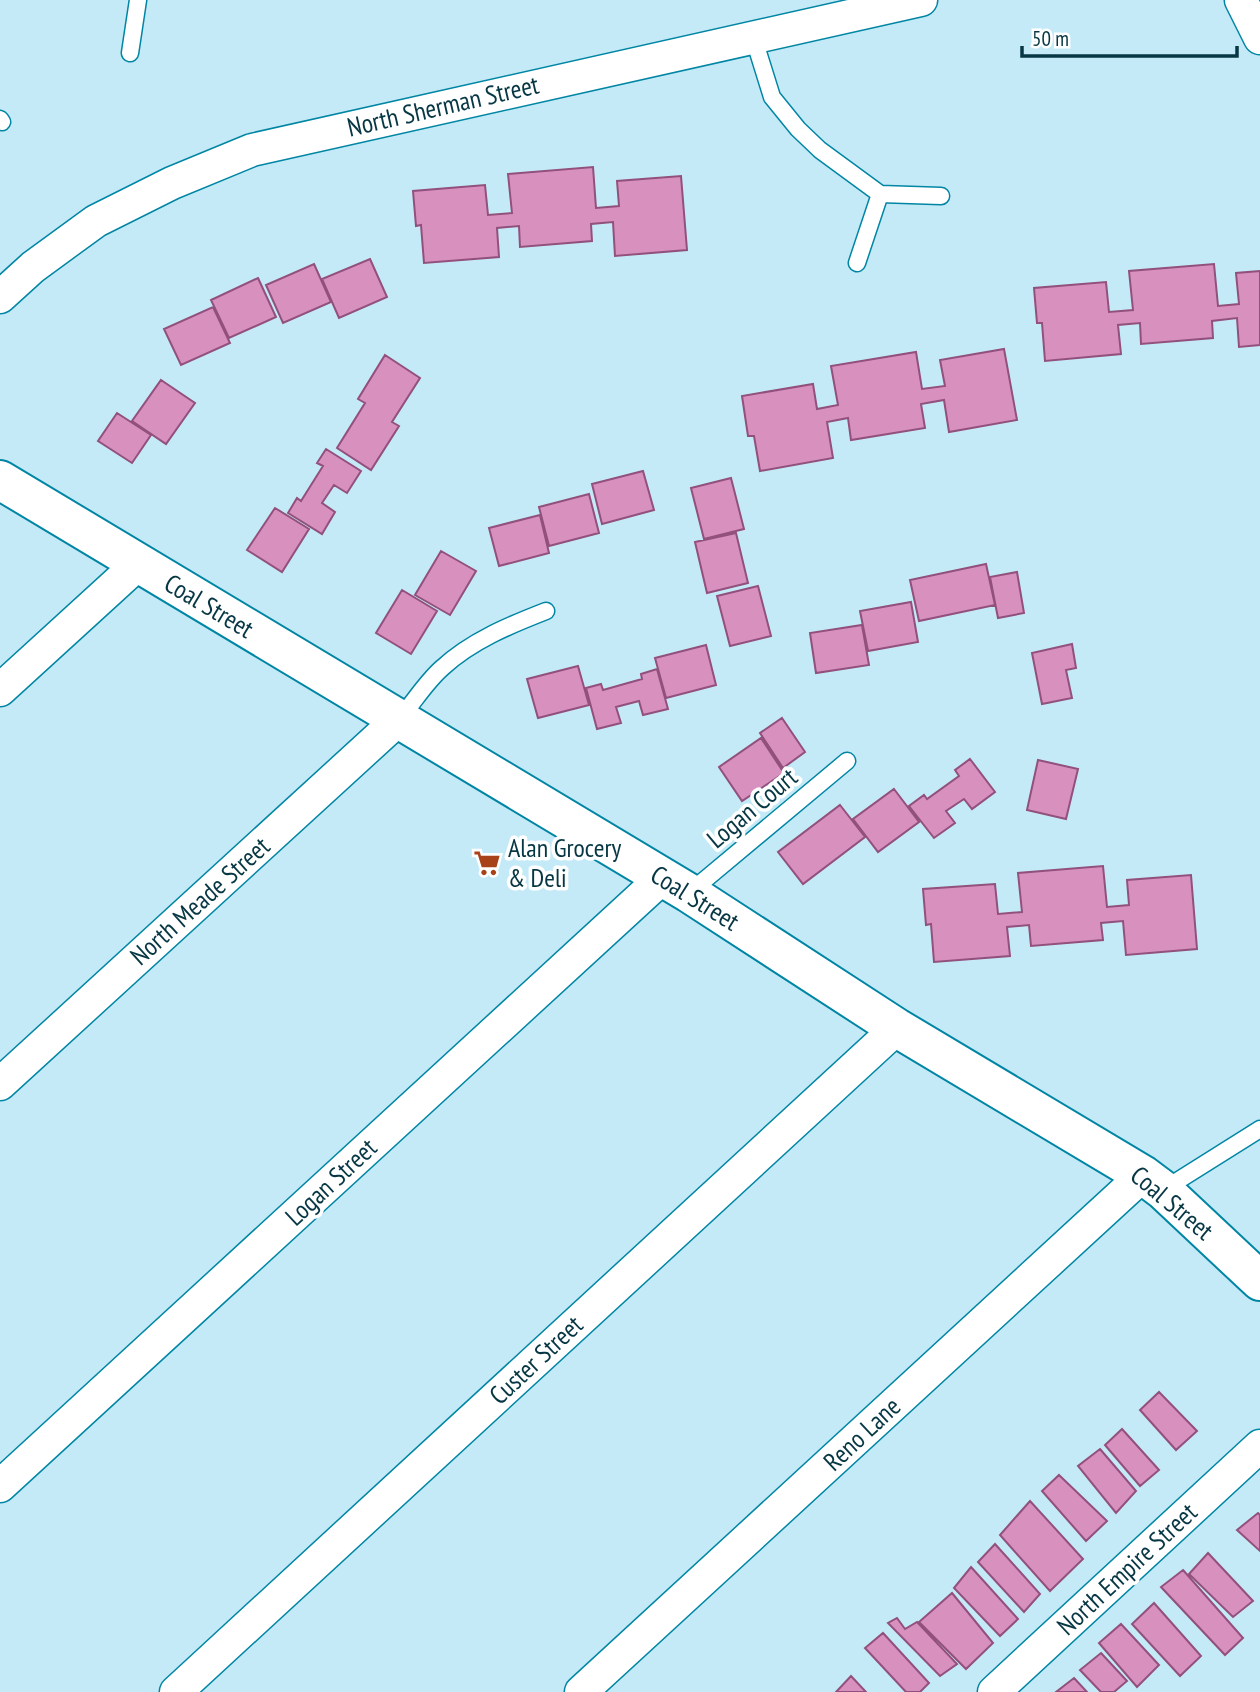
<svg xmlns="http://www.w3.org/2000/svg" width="1260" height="1692" font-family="'PT Sans Narrow',sans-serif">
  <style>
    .building { fill: #d890bf; stroke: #92507d; stroke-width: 2 }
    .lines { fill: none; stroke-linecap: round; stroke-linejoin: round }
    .lane-casing { stroke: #0086a4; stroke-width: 19 }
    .street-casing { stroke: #0086a4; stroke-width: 35 }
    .primary-casing { stroke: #0086a4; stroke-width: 42 }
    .lane { stroke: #fff; stroke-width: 16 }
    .street { stroke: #fff; stroke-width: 32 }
    .primary { stroke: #fff; stroke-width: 38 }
    .labels { text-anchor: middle; stroke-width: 7; stroke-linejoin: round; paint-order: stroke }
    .street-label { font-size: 26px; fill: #073744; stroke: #fff }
    .poi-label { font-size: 26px; fill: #073744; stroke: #fff; text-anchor: start }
  </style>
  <rect width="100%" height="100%" fill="#c5eaf7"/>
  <!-- building -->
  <path class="building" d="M593,167L596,208L619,206L617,181L681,176L687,250L615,256L613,222L591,224L592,241L520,247L519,226L497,228L499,257L424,263L421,225L416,226L413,191L485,185L488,215L512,213L508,174Z
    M370,259L387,297L339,318L322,279Z
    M314,264L331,302L283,323L266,285Z
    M1214,264L1218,306L1239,304L1236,273L1260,271V345L1239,347L1237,318L1212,321L1213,338L1141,344L1140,323L1118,325L1121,354L1045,361L1042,323H1037L1034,288L1106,282L1109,312L1133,310L1129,271Z
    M258,278L276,317L229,338L211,300Z
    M213,307L230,343L181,365L164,329Z
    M1004,349L1017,420L949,432L944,400L921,404L925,428L851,440L848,418L827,422L833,458L760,471L754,436H748L742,396L813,384L817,409L838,405L831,366L916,352L922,389L945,386L940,360Z
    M385,355L420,378L392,422L399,426L371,470L337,448L365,403L358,399Z
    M161,380L195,403L166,444L132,421Z
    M117,413L151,435L132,463L98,441Z
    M326,449L361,471L347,493L334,485L322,503L335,512L322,534L288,513L297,498L301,501L323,466L317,463Z
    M643,471L654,510L602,524L592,484Z
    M731,478L744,529L704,539L691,488Z
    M589,494L599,533L549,546L539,507Z
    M275,508L309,529L282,572L247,550Z
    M540,515L549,553L499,566L489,528Z
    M736,533L748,583L707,593L695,542Z
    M441,551L476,571L450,615L415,595Z
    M986,564L995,605L919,621L910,580Z
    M1017,572L1024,613L998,618L990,577Z
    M758,586L771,636L730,646L717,596Z
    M402,590L437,611L411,654L376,633Z
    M911,602L918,642L868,651L860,611Z
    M862,625L869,665L816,673L810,633Z
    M1072,644L1076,668L1066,670L1072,698L1042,704L1032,653Z
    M706,645L716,685L666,698L655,658Z
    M578,666L589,705L538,718L527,679Z
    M657,669L668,709L643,715L639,701L616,707L621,723L597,729L586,688L601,684L603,690L642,679L641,674Z
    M782,718L805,752L783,768L760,733Z
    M761,738L784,773L742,801L719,767Z
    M970,759L995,792L972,809L964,799L946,811L955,823L934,838L909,806L924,795L927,799L959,776L955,770Z
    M1038,760L1078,769L1066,819L1027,810Z
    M894,789L919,822L878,852L853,819Z
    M840,805L865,837L803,884L778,852Z
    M1103,866L1107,907L1129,905L1127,880L1191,875L1197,949L1126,955L1123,921L1101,923L1103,940L1031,946L1029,925L1007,927L1010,956L934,962L931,924L926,925L923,889L995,884L998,914L1022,912L1018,873Z
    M1159,1392L1197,1431L1176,1450L1140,1410Z
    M1122,1429L1159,1470L1140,1486L1105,1445Z
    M1100,1449L1136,1491L1116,1513L1078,1466Z
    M1059,1475L1107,1521L1086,1541L1042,1491Z
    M1030,1501L1083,1559L1050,1591L1000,1535Z
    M1258,1513L1260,1515V1551L1237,1530Z
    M995,1544L1040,1594L1024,1612L978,1562Z
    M1208,1553L1253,1601L1233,1617L1189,1574Z
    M971,1567L1018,1619L1000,1636L954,1588Z
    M1183,1570L1243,1638L1225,1655L1161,1587Z
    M952,1593L993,1643L966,1669L919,1622Z
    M1154,1603L1201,1656L1180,1676L1132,1624Z
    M897,1618L905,1629L917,1622L957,1664L940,1676L888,1623Z
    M1121,1624L1159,1665L1137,1687L1099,1643Z
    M883,1633L929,1683L920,1692H906L865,1648Z
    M1101,1653L1127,1681L1114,1692H1101L1080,1670Z
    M851,1676L866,1692H836Z
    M1074,1678L1087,1692H1056Z"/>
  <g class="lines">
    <!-- lane casing -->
    <g class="lane-casing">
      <path id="lane" d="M753,36L772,97L798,129L820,150L880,194L941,196
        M130,53L138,0
        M0,119L2,122
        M857,263L880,194
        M400,718C414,702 426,682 442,668C471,641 510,625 546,611
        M689,893L847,761
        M1163,1190L1260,1129"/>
    </g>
    <!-- street casing -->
    <g class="street-casing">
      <path id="street" d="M1241,0L1260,38
        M0,297L33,267L96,221L172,183L252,150L921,0
        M0,690L138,564
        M0,1084L400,718
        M0,1486L662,878
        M176,1692L897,1028
        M581,1692L1143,1175
        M994,1692L1260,1446"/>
    </g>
    <!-- primary casing -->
    <g class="primary-casing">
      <path id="primary" d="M0,480L689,893L897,1028L1143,1175L1163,1190L1260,1281"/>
    </g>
    <!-- lane -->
    <use href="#lane" class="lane"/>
    <!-- street -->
    <use href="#street" class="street"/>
    <!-- primary -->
    <use href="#primary" class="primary"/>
  </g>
  <!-- icons -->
  <defs>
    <g id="supermarket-bare" transform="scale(2.1)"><path d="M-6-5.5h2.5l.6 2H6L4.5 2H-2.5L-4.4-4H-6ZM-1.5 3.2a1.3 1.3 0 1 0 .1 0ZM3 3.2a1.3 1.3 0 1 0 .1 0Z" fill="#a84319" stroke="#fff" stroke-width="2.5" paint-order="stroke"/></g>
  </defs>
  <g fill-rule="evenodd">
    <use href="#supermarket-bare" x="487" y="863"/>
  </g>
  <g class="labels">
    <!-- street labels -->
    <g class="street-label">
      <text transform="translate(443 106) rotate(-13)" y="9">North Sherman Street</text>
      <text transform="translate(209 606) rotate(31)" y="9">Coal Street</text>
      <text transform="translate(752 808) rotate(-40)" y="9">Logan Court</text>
      <text transform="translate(695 898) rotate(32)" y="9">Coal Street</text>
      <text transform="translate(200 901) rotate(-42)" y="9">North Meade Street</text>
      <text transform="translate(331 1182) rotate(-43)" y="9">Logan Street</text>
      <text transform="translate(1172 1203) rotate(40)" y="9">Coal Street</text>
      <text transform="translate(536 1360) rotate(-43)" y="9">Custer Street</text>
      <text transform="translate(862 1434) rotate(-43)" y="9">Reno Lane</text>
      <text transform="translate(1127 1569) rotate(-43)" y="9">North Empire Street</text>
    </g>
    <!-- poi labels -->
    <g class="poi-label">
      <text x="508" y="857">Alan Grocery<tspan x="508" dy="30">&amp; Deli</tspan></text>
    </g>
  </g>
  <!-- scale -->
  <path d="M1022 46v10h215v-10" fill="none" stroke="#073744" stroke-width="3.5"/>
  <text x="1032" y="46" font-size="21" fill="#073744" stroke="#ffffff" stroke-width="5" paint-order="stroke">50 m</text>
</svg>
